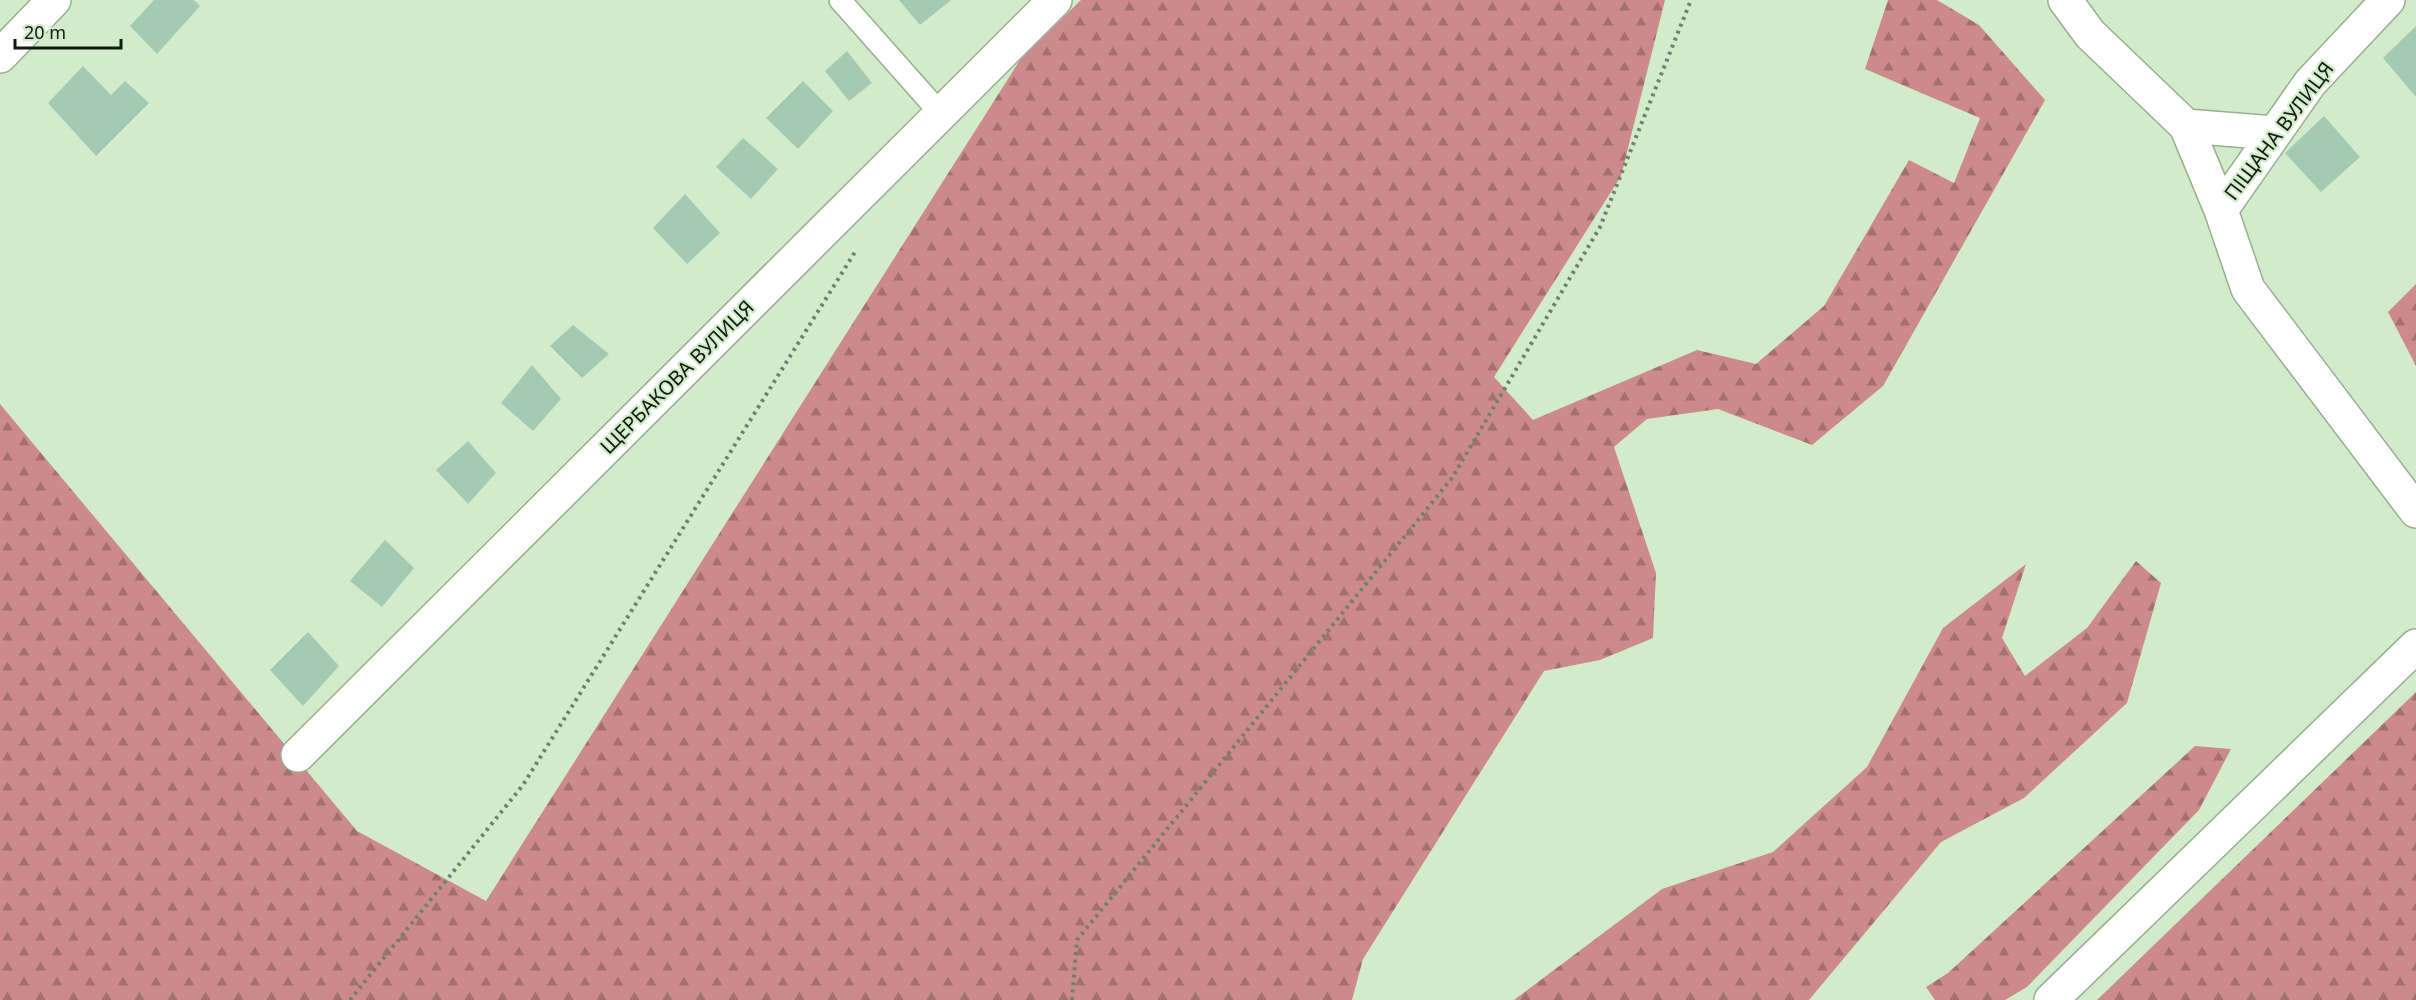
<svg xmlns="http://www.w3.org/2000/svg" width="2416" height="1000" font-family="'Noto Sans',sans-serif">
  <style>
    .forest { fill: url(#forest-firs) }
    .building { fill: #a3cab3 }
    .lines { fill: none; stroke-linecap: round; stroke-linejoin: round }
    .lane-casing { stroke: #96af8f; stroke-width: 24 }
    .street-casing { stroke: #96af8f; stroke-width: 36 }
    .secondary-casing { stroke: #96af8f; stroke-width: 36 }
    .path { stroke: #6f816b; stroke-width: 4; stroke-dasharray: 3 4.5; stroke-linecap: butt }
    .lane { stroke: #fff; stroke-width: 21 }
    .street { stroke: #fff; stroke-width: 33 }
    .secondary { stroke: #fff; stroke-width: 33 }
    .labels { text-anchor: middle; stroke-width: 4.5; stroke-linejoin: round; paint-order: stroke }
    .street-label { font-size: 20px; fill: #111b0f; stroke: #d2eccb }
  </style>
  <defs>
    <pattern id="forest-firs" width="22" height="20" patternUnits="userSpaceOnUse" patternTransform="scale(1.5)"><rect width="22" height="20" fill="#cc8a8a"/><path d="M5 1l3.5 6h-7zM16 11l3.5 6h-7z" fill="#a4706f"/></pattern>
  </defs>
  <rect width="100%" height="100%" fill="#d2eccb"/>
  <!-- forest -->
  <path class="forest" d="M1081,0H1665L1621,176L1494,377L1533,420L1697,350L1756,364L1824,306L1909,160L1954,183L1980,118L1865,69L1888,0H1937L1979,25L2045,100L1883,386L1812,445L1718,409L1647,419L1614,447L1656,573L1653,638L1600,660L1544,671L1363,959L1352,1000H0V404L357,831L486,901L1020,60Z
    M2416,284V366L2388,312Z
    M2136,561L2161,583L2127,703L2024,798L1941,842L1809,1000H1514L1662,889L1773,852L1867,767L1943,628L2026,564L2002,638L2025,676L2087,628Z
    M2416,692V1000H2097Z
    M2195,746L2231,749L2199,810L2027,987L2005,1000H1935L1926,987L1948,973Z"/>
  <!-- building -->
  <path class="building" d="M154,0H194L200,6L157,54L130,26Z
    M899,0H951L920,25Z
    M2416,26V97L2383,58Z
    M847,51L872,83L849,101L825,71Z
    M83,66L111,95L125,81L149,103L96,156L48,103Z
    M803,81L833,111L798,149L766,118Z
    M2324,116L2360,157L2321,192L2285,153Z
    M743,138L778,169L751,199L716,167Z
    M685,194L720,233L687,264L653,228Z
    M573,325L609,354L582,378L550,346Z
    M532,365L561,399L533,431L501,403Z
    M468,441L496,473L468,504L436,470Z
    M385,540L414,568L382,607L350,581Z
    M308,632L339,666L303,706L270,670Z"/>
  <g class="lines">
    <!-- lane casing -->
    <g class="lane-casing">
      <path id="lane" d="M840,0L941,114"/>
    </g>
    <!-- street casing -->
    <g class="street-casing">
      <path id="street" d="M2065,0L2090,34L2186,126L2221,210L2248,289L2416,511
        M0,56L54,0
        M2186,126L2274,133
        M2221,210L2310,83L2388,0
        M298,755L1055,0"/>
    </g>
    <!-- secondary casing -->
    <g class="secondary-casing">
      <path id="secondary" d="M2051,1000L2416,646"/>
    </g>
    <!-- path -->
    <path class="path" d="M350,1000L523,785L855,252
      M1072,1000L1077,940L1452,478L1600,227L1691,0"/>
    <!-- lane -->
    <use href="#lane" class="lane"/>
    <!-- street -->
    <use href="#street" class="street"/>
    <!-- secondary -->
    <use href="#secondary" class="secondary"/>
  </g>
  <g class="labels">
    <!-- street labels -->
    <g class="street-label">
      <text transform="translate(2279 131) rotate(-53)" y="7">ПІЩАНА ВУЛИЦЯ</text>
      <text transform="translate(677 377) rotate(-45)" y="7">ЩЕРБАКОВА ВУЛИЦЯ</text>
    </g>
  </g>
  <!-- scale -->
  <path d="M15 39v9h106v-9" fill="none" stroke="#111b0f" stroke-width="3"/>
  <text x="24" y="39" font-size="18" fill="#111b0f" stroke="#d2eccb" stroke-width="4.5" paint-order="stroke">20 m</text>
</svg>
